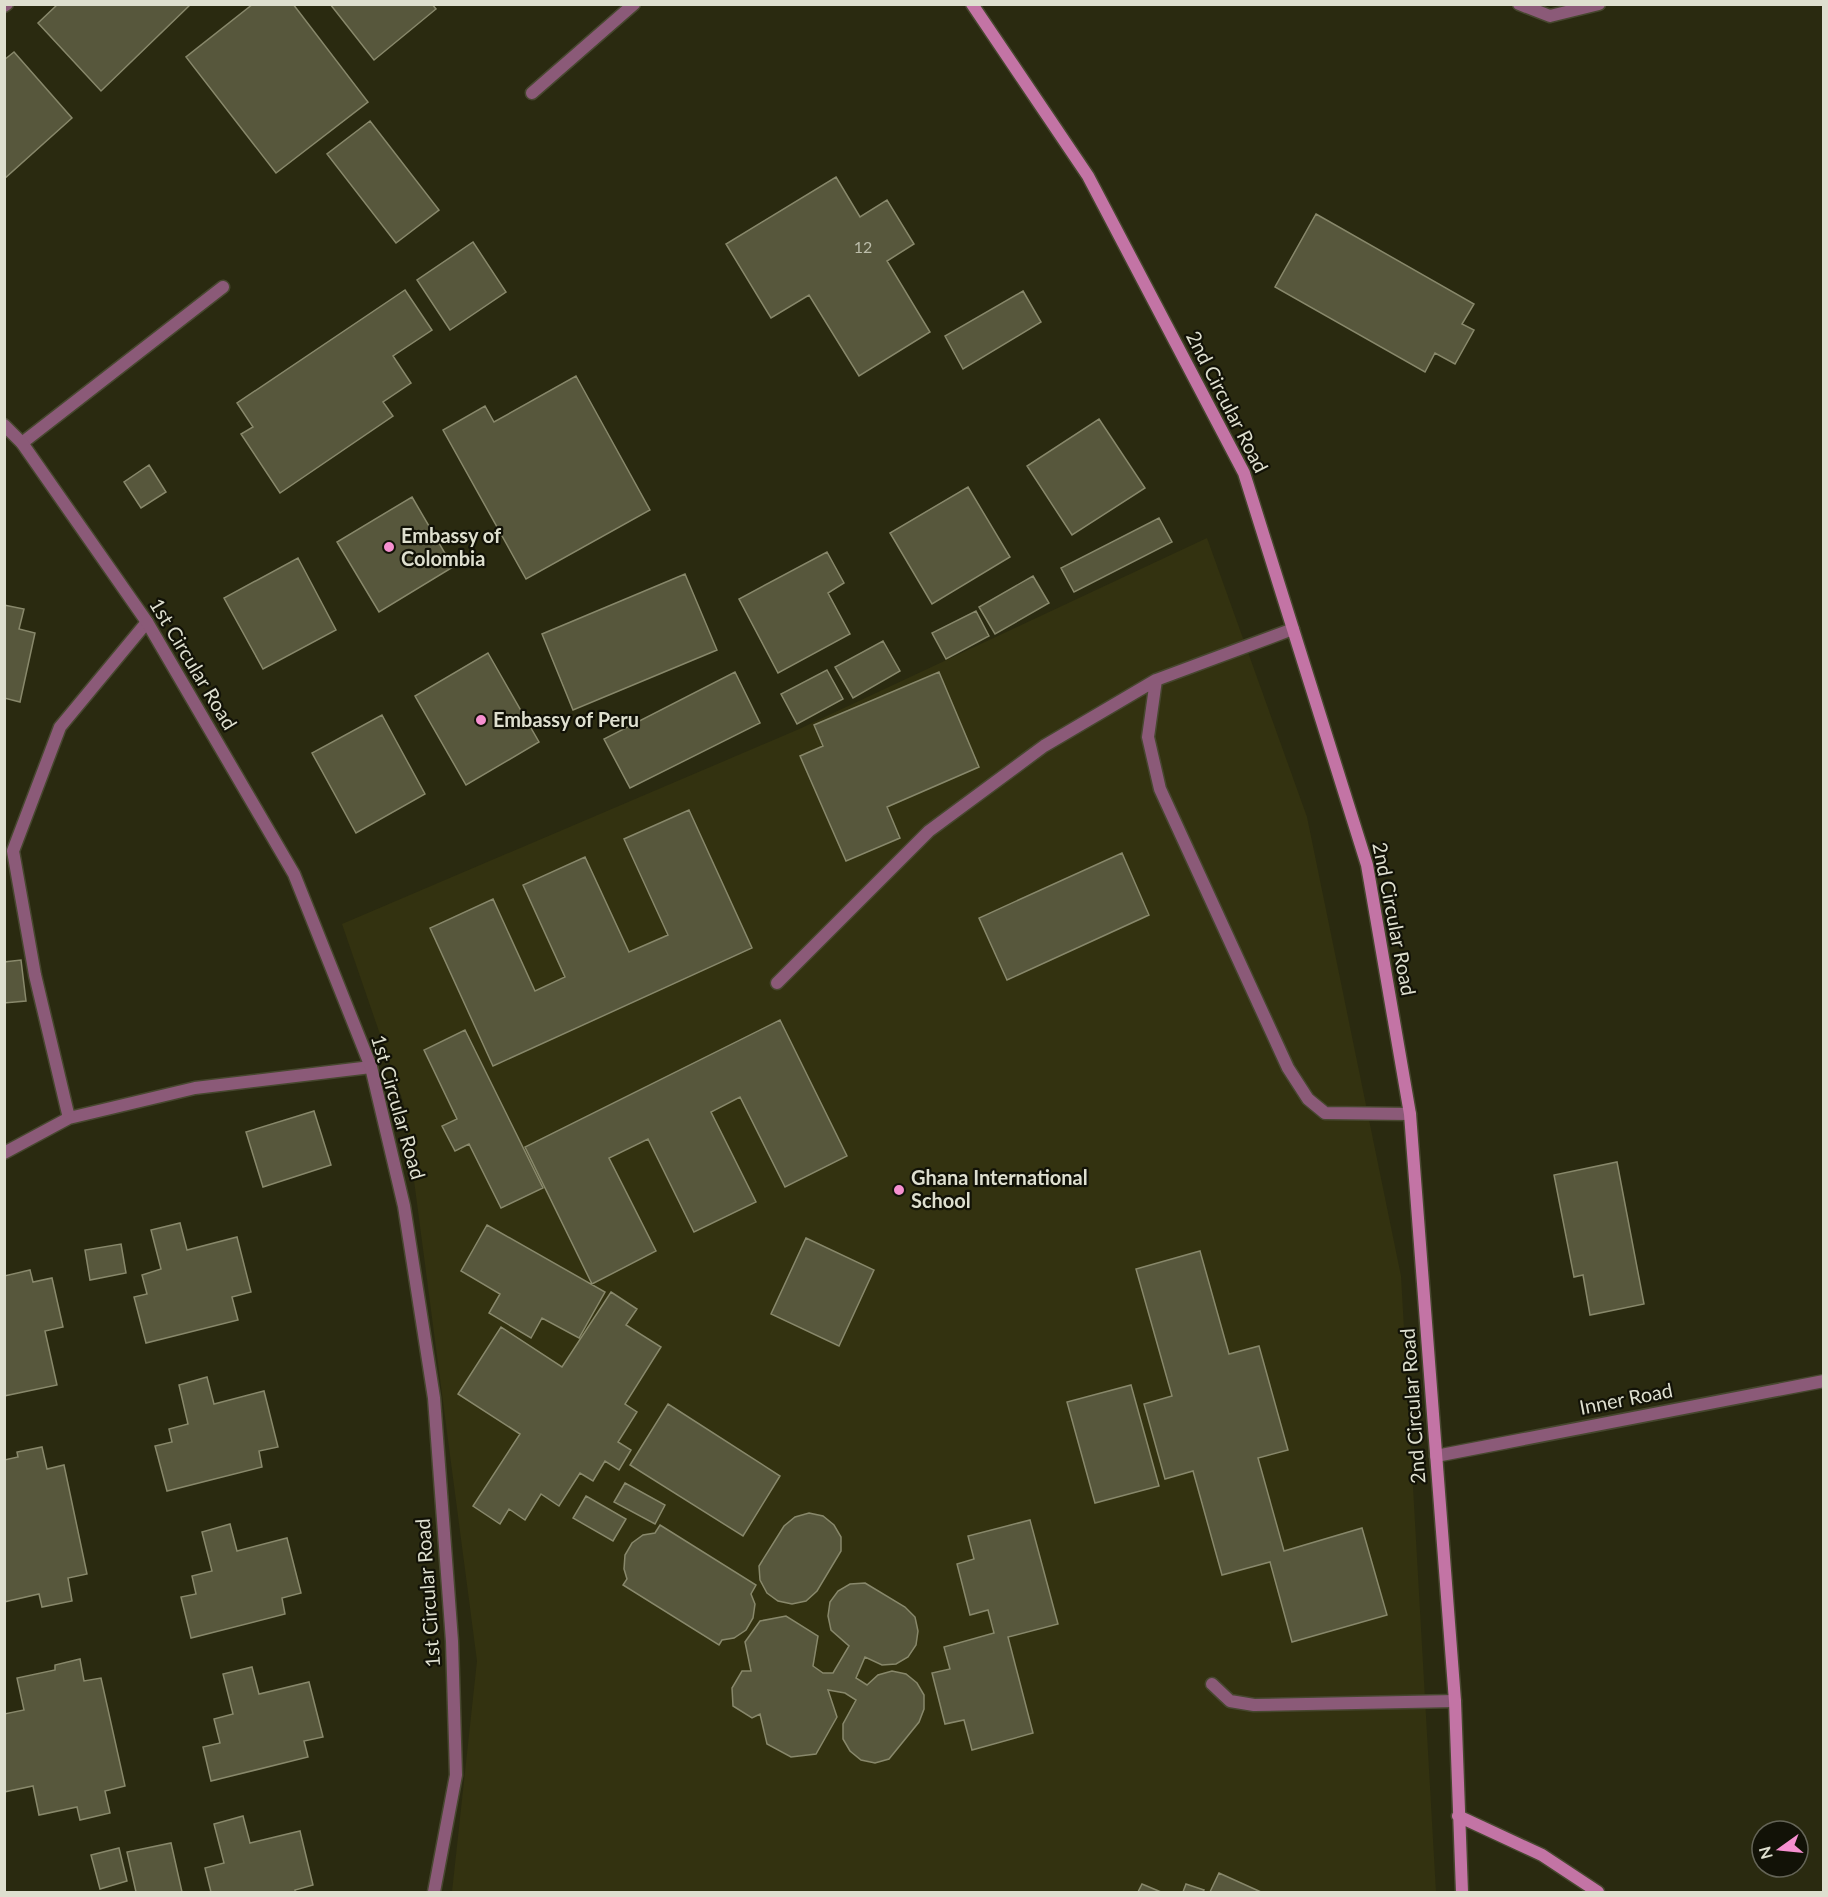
<svg xmlns="http://www.w3.org/2000/svg" width="1828" height="1897" font-family="Lato,sans-serif">
  <style>
    .built { fill: #333210 }
    .building { fill: #57573c; stroke: #88886b; stroke-width: 1.5 }
    .lines { fill: none; stroke-linecap: round; stroke-linejoin: round }
    .lane-casing { stroke: #47472f; stroke-width: 15 }
    .street-casing { stroke: #47472f; stroke-width: 15 }
    .secondary-casing { stroke: #47472f; stroke-width: 15 }
    .lane { stroke: #8b5a78; stroke-width: 12 }
    .street { stroke: #8b5a78; stroke-width: 12 }
    .secondary { stroke: #c374a5; stroke-width: 12 }
    .poi-dot { fill: #f690d0; stroke: #121207; stroke-width: 2 }
    .labels { text-anchor: middle; stroke-width: 4.5; stroke-linejoin: round; paint-order: stroke }
    .number-label { font-size: 16px; fill: #bcbdaa }
    .street-label { font-size: 20px; fill: #dedfcf; stroke: #121207 }
    .poi-label { font-size: 20px; font-weight: bold; fill: #dedfcf; stroke: #121207; text-anchor: start }
  </style>
  <rect width="100%" height="100%" fill="#2a2a10"/>
  <!-- built -->
  <path class="built" d="M1207,538L1307,817L1401,1276L1436,1892H452L477,1661L404,1104L342,924L797,730Z"/>
  <!-- building -->
  <path class="building" d="M58,4H191L101,91L38,23Z
    M253,4H293L368,102L276,173L186,57Z
    M330,4H432L436,9L374,60Z
    M14,52L72,118L4,179V60Z
    M370,121L439,210L396,243L327,154Z
    M836,177L860,217L887,200L914,244L887,261L930,332L859,376L809,295L771,318L726,244Z
    M1316,214L1474,304L1462,324L1474,330L1455,364L1435,353L1425,372L1275,287Z
    M473,242L506,292L450,330L417,280Z
    M405,290L432,330L393,356L411,383L383,402L393,416L280,493L241,434L253,427L237,403Z
    M1023,291L1041,322L963,369L945,336Z
    M576,376L650,510L526,579L443,430L485,406L494,422Z
    M1099,419L1145,488L1072,535L1027,466Z
    M149,465L166,492L141,508L124,482Z
    M968,487L1010,557L932,604L890,533Z
    M412,497L453,567L379,612L337,542Z
    M1159,518L1172,542L1074,592L1061,568Z
    M827,552L844,583L828,593L850,634L778,673L739,599Z
    M298,558L336,630L263,669L224,598Z
    M685,574L717,650L573,710L542,634Z
    M1033,576L1049,603L995,634L979,607Z
    M4,605L24,609L19,629L35,633L20,702L4,698Z
    M976,611L989,636L946,659L932,633Z
    M883,641L900,671L853,698L835,667Z
    M488,653L539,742L466,785L415,696Z
    M827,670L843,699L797,724L781,694Z
    M735,672L760,723L630,788L604,739Z
    M939,672L979,767L887,807L900,838L846,861L800,756L823,746L814,725Z
    M382,715L425,794L356,833L312,753Z
    M689,810L752,948L493,1066L430,928L493,899L535,991L565,977L523,885L585,857L629,952L668,935L624,839Z
    M1122,853L1149,915L1007,980L979,918Z
    M21,960L26,1001L4,1003V962Z
    M780,1020L847,1156L785,1187L740,1097L711,1112L756,1202L694,1232L648,1139L609,1158L656,1251L592,1284L525,1147Z
    M465,1030L543,1188L501,1208L469,1144L455,1151L442,1126L457,1119L424,1050Z
    M314,1111L331,1165L263,1187L246,1132Z
    M1617,1162L1644,1304L1590,1315L1583,1275L1574,1277L1554,1175Z
    M180,1223L187,1250L237,1237L251,1292L232,1297L238,1320L146,1343L134,1297L147,1294L142,1275L161,1269L151,1230Z
    M487,1225L605,1292L579,1338L542,1318L531,1338L489,1313L500,1294L461,1271Z
    M806,1238L874,1270L839,1346L771,1314Z
    M121,1244L126,1273L90,1280L85,1250Z
    M1200,1251L1229,1354L1259,1346L1288,1450L1258,1458L1284,1551L1362,1528L1387,1615L1292,1642L1270,1562L1222,1575L1193,1471L1165,1479L1144,1404L1172,1396L1136,1269Z
    M30,1270L33,1282L52,1278L63,1327L45,1331L57,1385L4,1396V1276Z
    M611,1292L637,1309L626,1325L661,1347L625,1404L637,1412L618,1442L631,1450L619,1470L605,1461L593,1481L580,1473L559,1506L541,1494L525,1520L509,1509L500,1524L473,1506L520,1434L458,1394L501,1327L562,1367Z
    M207,1377L214,1404L264,1391L278,1447L259,1451L262,1467L167,1491L155,1446L172,1442L169,1429L188,1424L179,1385Z
    M1131,1385L1159,1486L1095,1503L1067,1402Z
    M668,1404L780,1476L743,1536L630,1465Z
    M42,1447L47,1469L64,1465L87,1574L68,1578L72,1601L42,1607L39,1594L4,1602V1460L18,1457L17,1452Z
    M625,1483L665,1505L655,1524L614,1502Z
    M586,1496L626,1519L613,1541L573,1518Z
    M809,1513L823,1516L834,1525L841,1537V1551L817,1591L806,1601L792,1604L778,1601L767,1593L760,1580L759,1566L784,1526L795,1517Z
    M1030,1520L1058,1624L1008,1637L1033,1733L972,1750L964,1720L945,1724L932,1673L950,1669L944,1647L994,1633L988,1610L970,1615L957,1564L974,1559L968,1536Z
    M230,1524L237,1551L287,1538L301,1593L282,1598L285,1614L191,1638L181,1597L196,1594L192,1576L212,1571L202,1532Z
    M660,1525L756,1585L751,1594L755,1604L753,1618L746,1630L734,1638L722,1640L719,1645L623,1585L627,1579L624,1569L625,1555L632,1543L643,1535L655,1533Z
    M865,1583L905,1607L915,1617L918,1631L916,1645L908,1657L896,1664L882,1665L865,1657L856,1678L867,1685L878,1675L892,1671L906,1674L917,1683L924,1695V1709L919,1722L889,1759L875,1763L861,1760L850,1751L843,1739V1724L856,1700L845,1693L828,1690L837,1717L816,1754L791,1757L767,1744L760,1714L752,1718L733,1706L732,1688L742,1671H751L745,1642L760,1621L786,1616L818,1636L813,1666L823,1673H833L849,1646L831,1630L828,1616L830,1602L838,1591L850,1584Z
    M80,1659L84,1681L101,1678L125,1786L105,1791L110,1813L80,1820L77,1807L39,1815L33,1786L4,1792V1714L24,1710L17,1678L55,1670V1665Z
    M252,1667L259,1694L309,1682L323,1737L304,1741L308,1757L211,1781L203,1747L220,1743L214,1719L233,1714L223,1674Z
    M243,1816L250,1843L300,1831L313,1885L295,1890V1892H211L205,1868L224,1863L214,1824Z
    M171,1843L182,1892H136L127,1852Z
    M119,1848L127,1881L100,1889L91,1855Z
    M1219,1873L1261,1892H1210Z
    M1142,1884L1161,1892H1138Z
    M1186,1884L1204,1890L1203,1892H1183Z"/>
  <g class="lines">
    <!-- lane casing -->
    <g class="lane-casing">
      <path id="lane" d="M1519,4L1550,16L1599,4
        M4,6L7,4
        M532,93L634,4
        M22,443L223,287
        M1156,680L1148,737L1160,789L1288,1068L1308,1099L1325,1113L1410,1114
        M777,983L929,831L1044,746L1156,680L1293,629
        M69,1118L35,975L13,851L60,727L147,622
        M4,1153L69,1118L195,1088L371,1067
        M1212,1684L1230,1701L1254,1705L1455,1701"/>
    </g>
    <!-- street casing -->
    <g class="street-casing">
      <path id="street" d="M4,425L22,443L147,622L294,874L371,1067L404,1206L434,1398L452,1641L456,1775L434,1892
        M1436,1456L1824,1381"/>
    </g>
    <!-- secondary casing -->
    <g class="secondary-casing">
      <path id="secondary" d="M972,4L1088,176L1244,473L1367,865L1410,1114L1455,1701L1462,1892
        M1458,1816L1542,1855L1598,1892"/>
    </g>
    <!-- lane -->
    <use href="#lane" class="lane"/>
    <!-- street -->
    <use href="#street" class="street"/>
    <!-- secondary -->
    <use href="#secondary" class="secondary"/>
  </g>
  <!-- markers -->
  <g class="poi-dot">
    <circle cx="389" cy="547" r="6"/>
    <circle cx="481" cy="720" r="6"/>
    <circle cx="899" cy="1190" r="6"/>
  </g>
  <g class="labels">
    <!-- number labels -->
    <g class="number-label">
      <text x="863" y="253">12</text>
    </g>
    <!-- street labels -->
    <g class="street-label">
      <text transform="translate(1227 402) rotate(63)" y="7">2nd Circular Road</text>
      <text transform="translate(193 664) rotate(59)" y="7">1st Circular Road</text>
      <text transform="translate(1394 919) rotate(79)" y="7">2nd Circular Road</text>
      <text transform="translate(398 1107) rotate(74)" y="7">1st Circular Road</text>
      <text transform="translate(1626 1399) rotate(-11)" y="7">Inner Road</text>
      <text transform="translate(1413 1406) rotate(-94)" y="7">2nd Circular Road</text>
      <text transform="translate(428 1593) rotate(-94)" y="7">1st Circular Road</text>
    </g>
    <!-- poi labels -->
    <g class="poi-label">
      <text x="401" y="543">Embassy of<tspan x="401" dy="23">Colombia</tspan></text>
      <text x="493" y="727">Embassy of Peru</text>
      <text x="911" y="1185">Ghana International<tspan x="911" dy="23">School</tspan></text>
    </g>
  </g>
  <!-- border -->
  <rect width="1828" height="1897" fill="none" stroke="#dedfcf" stroke-width="12"/>
  <!-- north arrow -->
  <g transform="translate(1780 1849) rotate(255)"><circle r="28" fill="#121207" stroke="#646457" stroke-width="1.5"/>
  <path d="M0-4.5L10 22L0 15L-10 22Z" fill="#f690d0"/>
  <text y="-9" font-size="16" font-weight="bold" text-anchor="middle" fill="#dedfcf">N</text>
  </g>
</svg>
